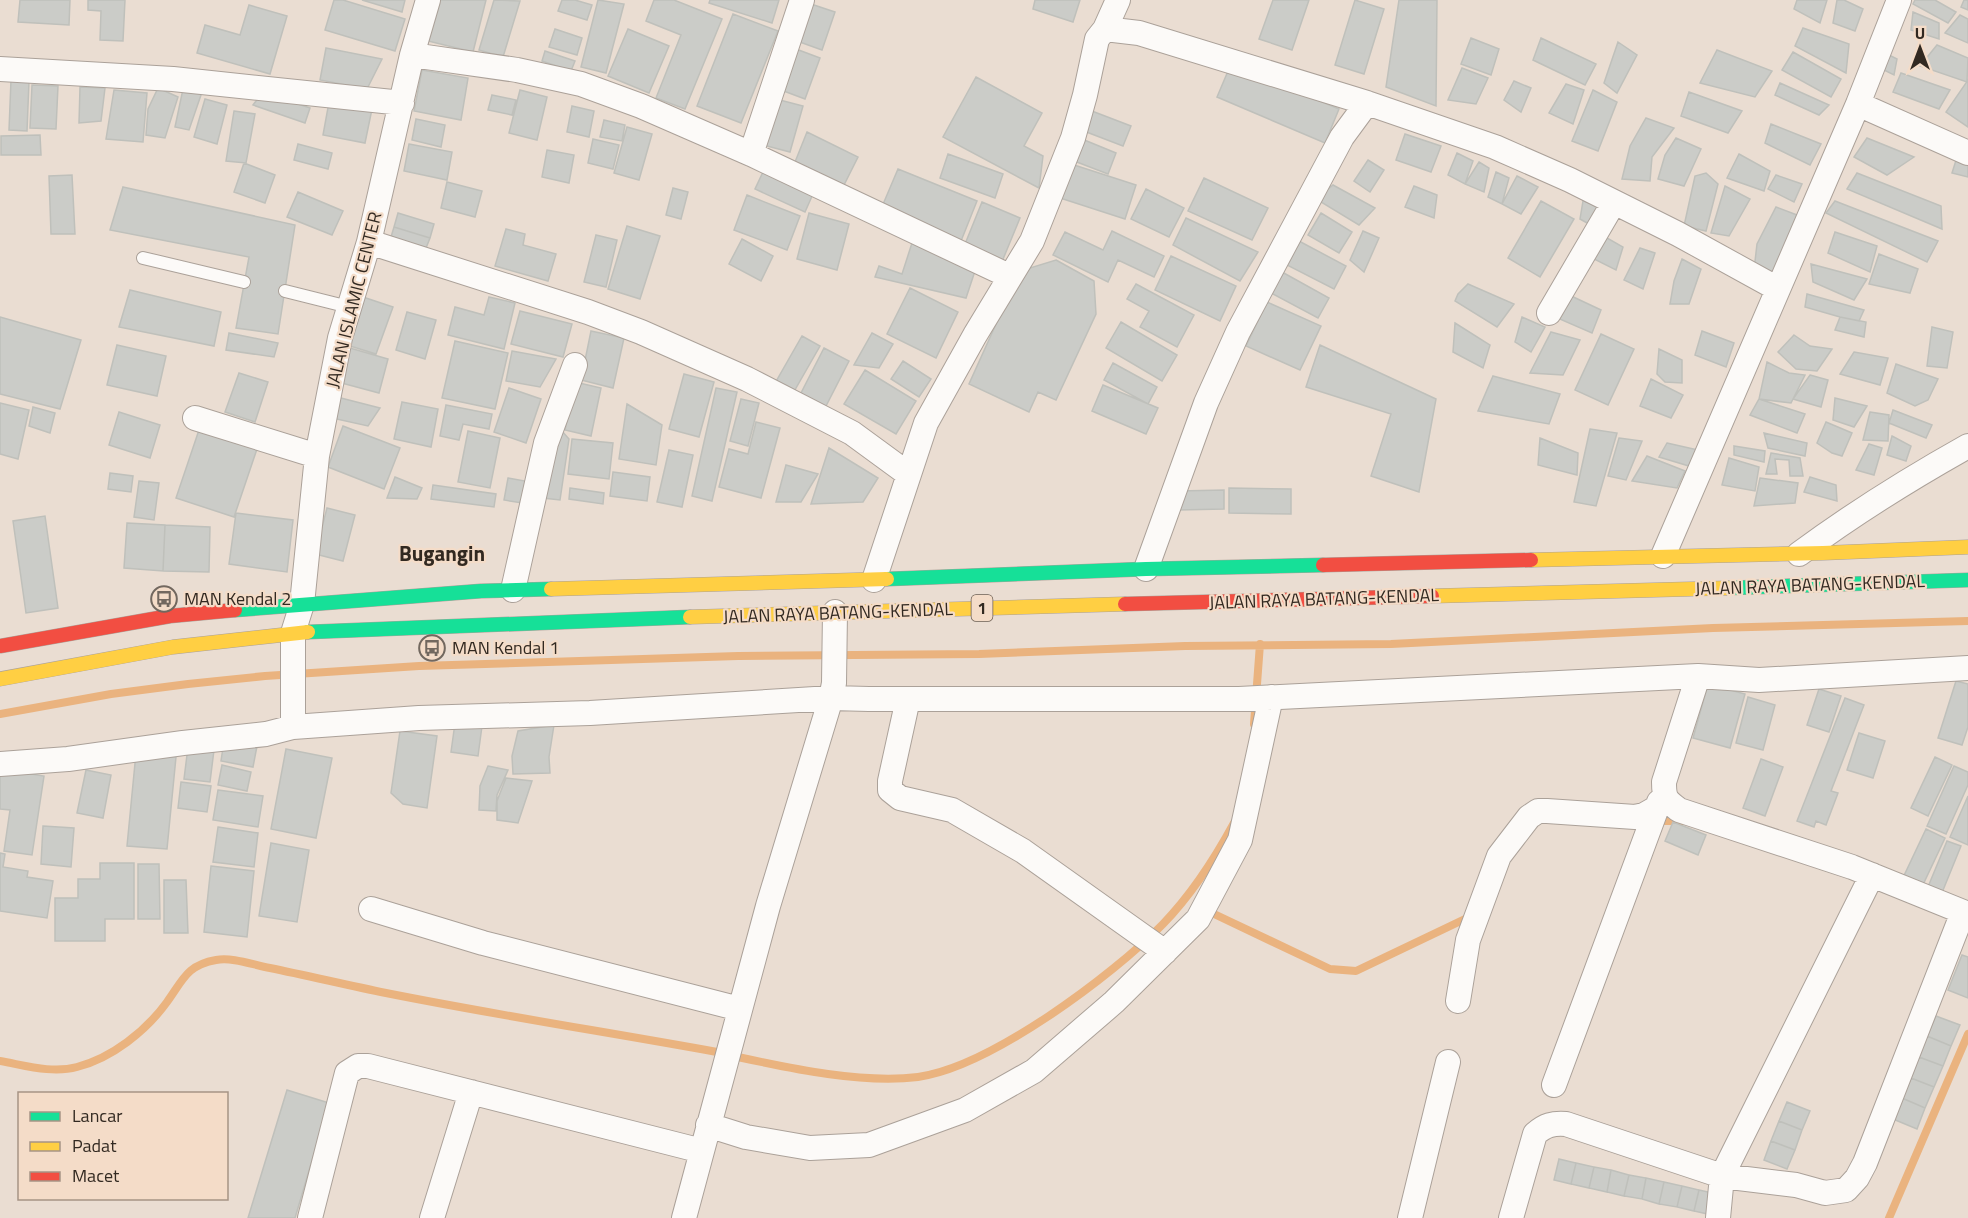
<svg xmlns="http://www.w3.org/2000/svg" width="1968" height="1218" font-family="'Titillium Web',sans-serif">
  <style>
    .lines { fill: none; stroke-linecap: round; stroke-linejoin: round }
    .stream { stroke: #eab37f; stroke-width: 8 }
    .building { fill: #cbccc8; stroke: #bfc0bb; stroke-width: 1.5 }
    .lane-casing { stroke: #aba199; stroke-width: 14 }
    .street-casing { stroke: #aba199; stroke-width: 26 }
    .fast-casing { stroke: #aba199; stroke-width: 15 }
    .slow-casing { stroke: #aba199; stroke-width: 15 }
    .jam-casing { stroke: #aba199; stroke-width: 15 }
    .lane { stroke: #fcfaf8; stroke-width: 12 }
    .street { stroke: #fcfaf8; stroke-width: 24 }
    .fast { stroke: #16e098; stroke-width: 14 }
    .slow { stroke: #ffcf43; stroke-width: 14 }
    .jam { stroke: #f24e42; stroke-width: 14 }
    .labels { text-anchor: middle; stroke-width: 4.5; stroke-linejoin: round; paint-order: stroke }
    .shield { fill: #f4dcc8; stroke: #6c5f53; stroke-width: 1.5 }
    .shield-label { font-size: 16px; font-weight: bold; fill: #322921 }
    .street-label { font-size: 18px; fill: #322921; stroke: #f4dcc8 }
    .poi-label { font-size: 18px; fill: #322921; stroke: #f4dcc8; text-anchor: start }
    .quarter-label { font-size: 21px; font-weight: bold; fill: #322921; stroke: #f4dcc8 }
  </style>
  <rect width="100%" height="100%" fill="#eaddd2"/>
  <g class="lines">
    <!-- stream -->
    <path class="stream" d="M0,714L111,694L188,684L265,676L419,666L738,656L979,654L1185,646L1391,644L1713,628L1968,621
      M1254,724L1260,644
      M1657,821H1684
      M1212,913L1330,969L1356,971L1467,918L1470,914
      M733,1056C789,1068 861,1084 918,1077C990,1067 1112,976 1163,924C1192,894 1214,860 1234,823
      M0,1061C24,1065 52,1074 77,1067C112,1058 146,1031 167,1002C183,980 187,965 216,960C233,957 253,965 270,968C309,976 347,985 386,993C496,1015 607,1032 717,1052
      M1889,1218L1968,1034"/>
  </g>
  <!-- building -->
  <path class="building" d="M20,0H70L69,25L18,22Z
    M88,0H125L123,41L100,40L101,11L88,10Z
    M334,0H343L405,19L395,51L325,30Z
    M362,0H405L402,12Z
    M433,0H486L473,52L424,40Z
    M494,0L520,1L503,57L479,50Z
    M562,0H575L592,5L587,20L558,11Z
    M598,0L624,4L606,73L581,67Z
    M654,0H674L722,19L685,109L656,98L681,35L646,21Z
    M710,0H779L772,23L709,3Z
    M1035,0H1080L1073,22L1033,9Z
    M1273,0H1309L1292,50L1259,39Z
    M1355,0L1384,9L1364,74L1335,65Z
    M1399,0H1437L1436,106L1386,87Z
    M1797,0H1827L1820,23L1794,9Z
    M1837,0H1844L1863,9L1855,31L1833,23Z
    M1915,0H1935L1956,12L1948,23L1913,4Z
    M1964,0H1968V10L1961,7Z
    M811,4L835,12L822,50L797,41Z
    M249,5L287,16L270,74L197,53L205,25L240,35Z
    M1913,12L1939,23V39L1911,30Z
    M733,14L778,31L741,123L697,106Z
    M1960,15L1968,19V43L1945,33Z
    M1803,28L1849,44L1846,73L1795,46Z
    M555,29L582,38L577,55L549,47Z
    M628,29L669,46L649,93L608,76Z
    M1471,38L1499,49L1491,75L1461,64Z
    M1541,38L1596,64L1585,85L1533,60Z
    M1618,42L1637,55L1617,93L1604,83Z
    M1937,45L1968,58L1967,82L1920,66Z
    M326,48L382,59L367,89L320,80Z
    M796,49L820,58L805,99L781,90Z
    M1717,50L1772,71L1755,97L1700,83Z
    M545,51L575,61L571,71L542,61Z
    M1793,52L1841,79L1831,97L1782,70Z
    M1883,52L1897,59L1894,75L1878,67Z
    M1231,64L1339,109L1325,143L1217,97Z
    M1462,68L1488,78L1476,104L1448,100Z
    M422,70L468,78L461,120L414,111Z
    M1901,73L1950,90L1939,109L1893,92Z
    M976,77L1042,113L1024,146L1043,156L1039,188L943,137Z
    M11,80L29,81L27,131L9,130Z
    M1968,80V127L1946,112Z
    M1514,81L1531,88L1521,112L1504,100Z
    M1780,83L1829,105L1819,115L1775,95Z
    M1566,84L1584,90L1573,124L1549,113Z
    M32,85L58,86L56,129L30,128Z
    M80,87L105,88L101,121L79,123Z
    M158,88L178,97L165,138L146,135L148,109Z
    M183,89L202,92L189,130L175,127Z
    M114,90L147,93L143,142L106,139Z
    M520,90L547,97L537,140L509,133Z
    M1593,90L1617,102L1598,151L1572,141Z
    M263,92L310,108L305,123L253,105Z
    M1689,92L1742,111L1728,133L1681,116Z
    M492,95L516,100L512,115L488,110Z
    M205,99L227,105L217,144L194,137Z
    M776,99L803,106L790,152L763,145Z
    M329,102L372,109L365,143L323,135Z
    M572,106L594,111L589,137L567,132Z
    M1084,108L1131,126L1123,146L1076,128Z
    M234,111L255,114L246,163L226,161Z
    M1646,118L1674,128L1652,157L1650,181L1622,179L1630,146Z
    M416,119L445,125L441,147L412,140Z
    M604,120L625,125L622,141L600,137Z
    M1771,124L1821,144L1810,165L1765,143Z
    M627,127L652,134L639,180L614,173Z
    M807,132L858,157L842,189L793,167Z
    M1405,134L1441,146L1431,172L1396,160Z
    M40,135L41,155H1V136Z
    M1077,137L1116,153L1108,174L1069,159Z
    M1676,138L1701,149L1684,186L1658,179L1665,155Z
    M1867,138L1914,157L1887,175L1854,157Z
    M593,139L619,145L613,169L588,163Z
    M298,144L332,153L328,169L294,160Z
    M409,144L452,152L447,180L404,171Z
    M547,150L574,155L569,183L542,177Z
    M1457,153L1473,161L1465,184L1448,175Z
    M948,154L1003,174L995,198L940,178Z
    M1739,154L1770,171L1764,191L1727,178Z
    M1958,154L1968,159V177L1952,173Z
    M1368,160L1384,170L1370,192L1354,181Z
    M1479,162L1489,168L1484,192L1465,184Z
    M244,163L275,175L265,203L234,192Z
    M1068,163L1136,185L1125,219L1057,197Z
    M898,169L977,201L961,241L881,209Z
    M763,172L813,194L805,212L755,189Z
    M1496,172L1509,178L1502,204L1488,197Z
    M1706,173L1718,184L1706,231L1684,226L1695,176Z
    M1857,173L1941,206L1942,229L1847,189Z
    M72,175L75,234H51L49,176Z
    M1776,175L1802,184L1794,202L1768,189Z
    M1517,176L1538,187L1521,214L1502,204Z
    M1204,178L1268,208L1252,240L1188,211Z
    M447,182L482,191L475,217L441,208Z
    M1333,185L1375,208L1359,225L1316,199Z
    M1414,186L1437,195L1434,218L1405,207Z
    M1725,186L1750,199L1729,236L1711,233Z
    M123,187L295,225L278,334L236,328L249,257L110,230Z
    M673,188L688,192L681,219L666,215Z
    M1146,189L1184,208L1169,237L1131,219Z
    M298,192L343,211L332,235L287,217Z
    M747,195L800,216L787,250L734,230Z
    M1541,201L1574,219L1540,277L1508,258Z
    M1583,201L1603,207L1598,229L1580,219Z
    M1835,201L1938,241L1927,262L1826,213Z
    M982,202L1020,218L1001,264L963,249Z
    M1776,207L1797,215L1776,272L1754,270L1757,244Z
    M398,213L434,224L430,238L394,227Z
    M809,213L849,224L837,270L797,259Z
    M1321,213L1352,232L1339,253L1308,235Z
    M1186,218L1258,252L1240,281L1173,245Z
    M627,226L660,236L640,299L608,289Z
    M394,227L430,238L426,248L391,237Z
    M506,229L525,234L523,245L556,254L548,281L495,266Z
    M1112,231L1164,256L1154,277L1118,260L1108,282L1053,255L1065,232L1103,250Z
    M1363,231L1379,238L1364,272L1350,260Z
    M1835,232L1877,246L1870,272L1828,253Z
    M1600,234L1623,247L1616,270L1588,256Z
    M596,235L617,240L606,287L584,282Z
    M742,239L773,256L761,281L729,264Z
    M1297,240L1346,266L1334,289L1285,264Z
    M912,243L977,265L966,298L875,277L879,266L902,274Z
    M1640,248L1655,253L1643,289L1624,280Z
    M1879,254L1918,269L1910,293L1869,284Z
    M1171,256L1236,286L1220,321L1155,290Z
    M1682,259L1701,269L1689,304H1670L1674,281Z
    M1056,260L1094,281L1096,314L1056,400L1038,392L1029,412L969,384L1020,271Z
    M1811,264L1867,279L1854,300L1813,282Z
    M1282,272L1329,298L1318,318L1271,293Z
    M1136,284L1194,315L1177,347L1140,327L1149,311L1127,299Z
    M1468,284L1514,304L1497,327L1455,301L1458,294Z
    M910,288L958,312L936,358L887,334Z
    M130,290L221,312L214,346L119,327Z
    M1567,294L1601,310L1592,333L1555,317Z
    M1807,294L1864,310L1859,321L1840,317L1805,307Z
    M363,297L393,307L376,354L347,345Z
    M489,297L515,303L504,349L448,335L455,307L484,315Z
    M1267,302L1321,326L1300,370L1246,346Z
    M520,311L572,324L563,357L511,344Z
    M407,312L436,320L425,359L396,350Z
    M0,317L81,340L60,409L0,394Z
    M1522,317L1545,327L1531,352L1515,342Z
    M1840,317L1866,322L1864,337L1835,330Z
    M1121,322L1177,355L1162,381L1106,348Z
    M1455,323L1490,345L1483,368L1453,352Z
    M1932,327L1953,332L1947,368L1927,366Z
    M591,331L624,338L613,388L581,380Z
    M1702,331L1734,343L1726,367L1695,355Z
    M1551,332L1580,340L1563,375L1530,373Z
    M229,333L278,343L274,357L226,350Z
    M872,333L893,344L879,368L854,365Z
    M1601,334L1634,349L1608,405L1575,390Z
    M1794,335L1810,346L1832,349L1817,371L1796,369L1778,352Z
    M802,336L820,346L792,395L774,385Z
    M455,341L508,353L495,409L442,398Z
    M117,345L166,356L157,396L107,385Z
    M1320,345L1436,399L1419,492L1371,476L1391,414L1306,387Z
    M343,346L388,359L379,393L334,381Z
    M824,348L849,361L825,408L800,395Z
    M1659,349L1682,360V383L1665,382L1657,374Z
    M512,351L556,359L540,387L506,381Z
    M1854,352L1888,358L1880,385L1840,374Z
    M903,361L931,379L919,397L891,379Z
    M1767,362L1789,373L1805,375L1791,403L1759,399Z
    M1113,363L1157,387L1148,404L1104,380Z
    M1896,364L1938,379L1928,400L1915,406L1887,393Z
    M865,370L916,401L896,434L844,404Z
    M239,373L268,382L255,422L225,412Z
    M684,374L714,382L699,437L669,429Z
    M1810,375L1828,380L1821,407L1793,399Z
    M1493,376L1560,394L1549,424L1478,411Z
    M1651,379L1683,395L1671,418L1640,406Z
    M575,382L601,388L591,436L565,430Z
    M1103,385L1158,408L1146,434L1092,411Z
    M509,388L541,399L526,443L494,432Z
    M716,388L737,392L712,501L692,496Z
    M337,397L380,408L368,426L332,418Z
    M1835,398L1867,406L1854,427L1833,420Z
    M741,399L759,403L748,446L730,441Z
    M1759,399L1805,414L1797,433L1750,415Z
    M402,402L438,409L431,447L394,439Z
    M0,403L29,410L18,459L0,454Z
    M627,404L662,425L656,465L619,459Z
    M446,405L492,414L489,429L463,424L459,440L440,436Z
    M33,407L55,413L50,433L29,426Z
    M1893,410L1932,425L1926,438L1889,423Z
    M119,412L160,425L150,458L109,445Z
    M1870,412L1889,415L1888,441L1863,440Z
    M554,422L569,439L560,500L543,498Z
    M756,422L780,428L761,498L719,487L729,449L748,454Z
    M1826,422L1852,433L1842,456L1832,453L1817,443Z
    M343,426L400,448L384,489L328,467Z
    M200,427L258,446L234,517L176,498Z
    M1590,429L1617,433L1596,506L1574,502Z
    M468,431L500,438L490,488L458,482Z
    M1764,433L1807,443L1805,456L1768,448Z
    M1892,436L1911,446L1906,461L1887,455Z
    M1540,438L1578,453L1577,475L1538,465Z
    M1619,438L1642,441L1626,480L1608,476Z
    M572,439L613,443L609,479L568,474Z
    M1667,443L1698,450L1689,466L1659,457Z
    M1869,444L1882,448L1874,475L1856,470Z
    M1734,446L1765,451L1764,462L1734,455Z
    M829,448L878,478L863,502L811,504Z
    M669,450L693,455L682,507L657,502Z
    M1771,453L1800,458L1803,476H1790L1789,460L1775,459L1777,474H1766Z
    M1647,456L1685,471L1677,488L1632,481Z
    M1729,458L1759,467L1755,491L1722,485Z
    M786,465L818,474L801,502H776Z
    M613,472L650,477L647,501L610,496Z
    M110,473L133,476L131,492L108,489Z
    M395,477L422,488L417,499L387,498Z
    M1810,477L1836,485L1837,501L1804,492Z
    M508,478L525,481L522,503L504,500Z
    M1760,478L1798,483L1795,503L1754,506Z
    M139,481L159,483L154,520L134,517Z
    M433,485L496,494L494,507L431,499Z
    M570,488L604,493L603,504L569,499Z
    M1229,488L1291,489V514L1229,513Z
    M1224,490V509L1179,510V491Z
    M327,508L355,515L343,561L315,554Z
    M236,513L293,520L287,572L229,564Z
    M45,516L58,608L26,613L13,521Z
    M127,523L165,525L163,571L124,568Z
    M165,525L210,527L209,572L163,571Z
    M1956,681L1968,684V727L1962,745L1938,738Z
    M1708,684L1745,694L1730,748L1693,738Z
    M1819,689L1841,696L1829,732L1807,725Z
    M1748,697L1775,705L1763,750L1736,743Z
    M1845,698L1864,705L1831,791L1838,793L1826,825L1816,821L1814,827L1797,821Z
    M455,723L482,726L478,756L451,752Z
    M554,725L549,757L550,773L513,774L512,756L518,731Z
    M400,731L437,736L427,808L403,804L391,793Z
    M1859,733L1885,741L1873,778L1847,770Z
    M224,741L257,746L253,767L221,761Z
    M188,747L214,750L210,782L184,779Z
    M286,749L332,758L316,838L271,829Z
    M136,753L176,757L167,849L127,846Z
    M1935,757L1952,765L1928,816L1911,808Z
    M1761,759L1783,767L1765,816L1743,808Z
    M222,765L251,772L247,791L218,785Z
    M488,766L508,770L497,795L496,811L479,810L480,786Z
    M1954,766L1968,772V785L1946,834L1927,826Z
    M0,769L44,776L32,855L4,851L10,810L0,809Z
    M86,770L111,775L103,818L77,813Z
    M506,778L532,781L518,823L497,820V801Z
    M181,782L211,786L207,812L178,808Z
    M218,790L263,796L258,827L213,820Z
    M1968,796V845L1950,837Z
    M1673,822L1706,835L1698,855L1665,841Z
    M43,826L74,828L71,867L41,864Z
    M218,827L258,833L254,867L213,862Z
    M1926,829L1945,838L1920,891L1901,882Z
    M1947,841L1961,846L1939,900L1925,894Z
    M271,843L309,850L297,922L259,916Z
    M0,853L5,854L3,867L28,871L27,877L53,881L47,918L0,911Z
    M100,863H134V919H105V941H55V898H78V879H100Z
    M138,864H159L160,919H138Z
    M211,866L254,871L247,937L204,932Z
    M164,880H186L188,933H164Z
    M1962,955L1968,957V998L1948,990Z
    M1936,1016L1960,1025L1951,1046L1927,1036Z
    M1927,1036L1951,1046L1943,1066L1919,1057Z
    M1919,1057L1943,1066L1934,1087L1911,1078Z
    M1911,1078L1934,1087L1925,1108L1902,1098Z
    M287,1090L329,1103L295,1218H248Z
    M1902,1098L1925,1108L1917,1129L1893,1119Z
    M1787,1102L1810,1111L1802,1130L1779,1121Z
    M1779,1121L1802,1130L1795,1150L1771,1141Z
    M1771,1141L1795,1150L1787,1169L1764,1160Z
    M1559,1159L1576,1163L1571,1184L1554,1180Z
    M1576,1163L1594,1167L1589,1188L1571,1184Z
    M1594,1167L1611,1170L1607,1192L1589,1188Z
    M1611,1170L1629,1175L1624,1196L1607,1192Z
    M1629,1175L1646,1178L1642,1199L1624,1196Z
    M1646,1178L1664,1182L1659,1204L1642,1199Z
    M1664,1182L1682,1186L1677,1207L1659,1204Z
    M1682,1186L1699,1190L1694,1211L1677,1207Z
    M1699,1190L1717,1194L1712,1215L1694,1211Z"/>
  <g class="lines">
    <!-- lane casing -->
    <g class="lane-casing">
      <path id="lane" d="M143,258L244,282
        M285,291L349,307"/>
    </g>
    <!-- street casing -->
    <g class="street-casing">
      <path id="street" d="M1105,29L1139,33L1367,103L1495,147L1570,180L1678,234L1778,289
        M412,55L517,70L581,84L641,106L751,154L1009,276
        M0,69L173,79L402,103
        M1858,104L1968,153
        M751,154L802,0
        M369,242L588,312L641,332L747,379L852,433L908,474
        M1549,313L1614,202
        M195,418L317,456
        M1799,554C1853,514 1909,479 1968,446
        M1663,556L1858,104L1899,0
        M1146,569L1206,403L1238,332L1342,137L1367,103
        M874,580L926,423L975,335L1032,241L1073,138L1085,95L1097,39L1105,29L1118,0
        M513,590L546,443L575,365
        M1698,676L1664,782C1664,799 1666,800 1679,810L1852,867L1968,914
        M908,699L890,781V790L900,798L952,810L1023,851L1165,952
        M293,727V633L302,604L317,456L340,338L369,242L412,55L428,0
        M0,764L68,759L183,743L266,734L293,727L419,718L590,713L831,698L869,699H1239L1698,676L1759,680L1968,668
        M371,909L483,943L740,1009
        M1458,1001L1468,940L1499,856L1529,817L1538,811H1547L1635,817L1644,815L1658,807
        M1554,1085L1659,802
        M708,1125L746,1137L810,1148L869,1145L965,1110L1034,1071L1114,1002L1198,919L1240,840L1271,697
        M310,1218L347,1073L358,1066H368L702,1151
        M432,1218L471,1092
        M684,1218L768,906L831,698L834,683L835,612
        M1410,1218L1448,1062
        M1511,1218L1535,1134C1545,1125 1553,1123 1566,1124L1722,1176L1796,1185L1825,1193L1846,1190L1857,1178L1865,1163L1963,912
        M1718,1218L1722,1176L1872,875"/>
    </g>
    <!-- fast casing -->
    <g class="fast-casing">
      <path id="fast" d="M887,579L1146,569L1323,565
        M1728,588L1968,580
        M235,610L481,591L551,589
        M308,632L690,617"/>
    </g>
    <!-- slow casing -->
    <g class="slow-casing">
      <path id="slow" d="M1531,560L1823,553L1968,547
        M551,589L887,579
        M1432,596L1728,588
        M690,617L1125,604
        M0,679L173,647L308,632"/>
    </g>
    <!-- jam casing -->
    <g class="jam-casing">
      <path id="jam" d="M1323,565L1531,560
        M1125,604L1432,596
        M0,646L170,616L235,610"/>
    </g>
    <!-- lane -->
    <use href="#lane" class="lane"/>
    <!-- street -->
    <use href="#street" class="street"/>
    <!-- fast -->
    <use href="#fast" class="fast"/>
    <!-- slow -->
    <use href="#slow" class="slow"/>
    <!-- jam -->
    <use href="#jam" class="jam"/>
  </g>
  <!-- icons -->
  <defs>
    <g id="bus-ring" transform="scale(1.35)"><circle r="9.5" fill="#f4dcc8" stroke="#72685f" stroke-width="1.5"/><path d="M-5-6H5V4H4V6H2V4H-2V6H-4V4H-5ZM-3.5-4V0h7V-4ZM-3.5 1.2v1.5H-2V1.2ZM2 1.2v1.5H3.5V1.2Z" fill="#72685f"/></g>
  </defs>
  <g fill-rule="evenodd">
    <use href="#bus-ring" x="164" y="599"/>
    <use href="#bus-ring" x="432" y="648"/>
  </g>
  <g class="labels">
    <!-- shield labels -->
    <rect class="shield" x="971.5" y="595" width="21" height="26" rx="4.5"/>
    <g class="shield-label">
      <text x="982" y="614">1</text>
    </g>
    <!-- street labels -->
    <g class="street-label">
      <text transform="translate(354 300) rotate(-76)" y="6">JALAN ISLAMIC CENTER</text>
      <text transform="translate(1810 585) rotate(-2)" y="6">JALAN RAYA BATANG-KENDAL</text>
      <text transform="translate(1324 599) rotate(-2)" y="6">JALAN RAYA BATANG-KENDAL</text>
      <text transform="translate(838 613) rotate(-2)" y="6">JALAN RAYA BATANG-KENDAL</text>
    </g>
    <!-- poi labels -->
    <g class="poi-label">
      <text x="184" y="605">MAN Kendal 2</text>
      <text x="452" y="654">MAN Kendal 1</text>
    </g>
    <!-- quarter labels -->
    <g class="quarter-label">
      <text x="442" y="561">Bugangin</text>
    </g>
  </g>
  <!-- legend -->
  <rect x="18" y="1092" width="210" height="108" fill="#f4dcc8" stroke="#a69485" stroke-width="1.5"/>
  <rect x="30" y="1112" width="30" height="9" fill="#16e098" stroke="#a69485" stroke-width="1.5"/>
  <text x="72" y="1122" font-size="18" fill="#322921">Lancar</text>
  <rect x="30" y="1142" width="30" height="9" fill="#ffcf43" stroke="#a69485" stroke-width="1.5"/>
  <text x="72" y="1152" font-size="18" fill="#322921">Padat</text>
  <rect x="30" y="1172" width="30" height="9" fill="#f24e42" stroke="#a69485" stroke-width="1.5"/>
  <text x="72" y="1182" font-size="18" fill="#322921">Macet</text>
  <!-- north arrow -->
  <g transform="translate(1920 48)" stroke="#f4dcc8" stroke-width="4.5" paint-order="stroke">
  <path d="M0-4.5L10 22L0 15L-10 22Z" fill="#322921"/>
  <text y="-9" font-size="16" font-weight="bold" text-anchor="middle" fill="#322921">U</text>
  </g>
</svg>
